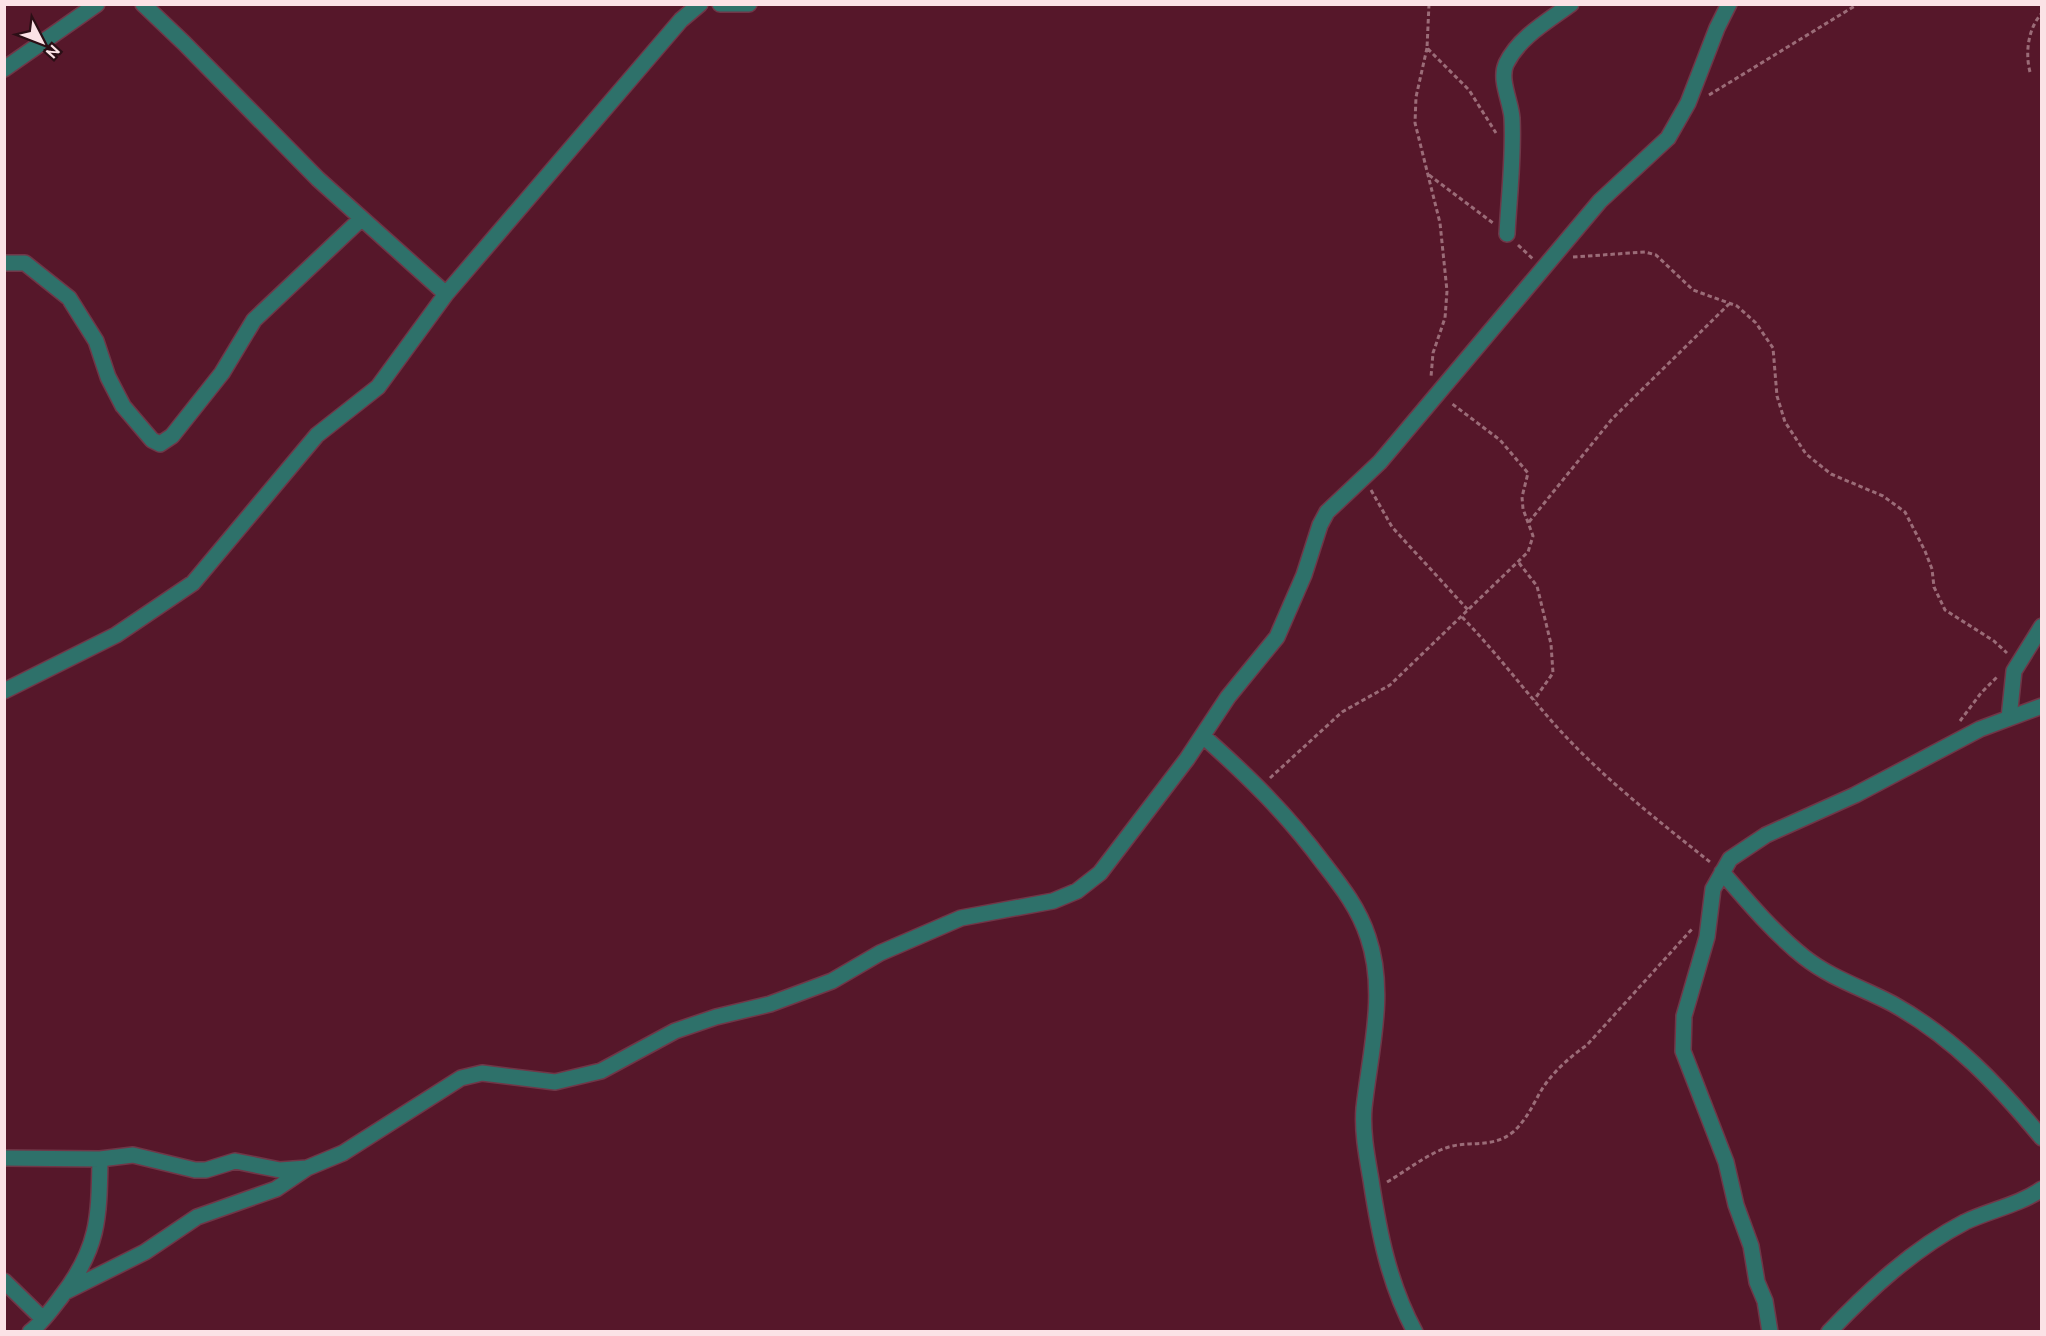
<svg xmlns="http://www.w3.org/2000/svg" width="2046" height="1336" font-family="Ubuntu,sans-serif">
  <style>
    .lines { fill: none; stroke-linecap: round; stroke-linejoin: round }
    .minor-casing { stroke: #703748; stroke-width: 18 }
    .path { stroke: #9b6c78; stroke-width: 3; stroke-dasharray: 4.5 3; stroke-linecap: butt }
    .minor { stroke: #2e716a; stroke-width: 15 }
  </style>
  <rect width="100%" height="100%" fill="#56172a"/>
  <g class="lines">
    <!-- minor casing -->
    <g class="minor-casing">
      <path id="minor" d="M143,4L184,43L318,179L446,294
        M720,4H749
        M4,69L97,4
        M1507,234C1509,196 1514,157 1512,118C1511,102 1499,80 1506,64C1519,37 1548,21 1571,4
        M4,263H25L69,298L96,341L108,377L123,406L152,440L160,444L172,436L222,373L254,320L361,219
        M4,691L116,635L193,583L317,435L378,387L446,294L681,20L700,4
        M2009,718L2014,671L2042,626
        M1203,736C1249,777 1287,814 1324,864C1342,887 1359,909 1368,937C1387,992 1370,1052 1364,1108C1362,1132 1367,1157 1371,1180C1379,1233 1389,1284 1415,1332
        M1722,872C1747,901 1774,933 1804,957C1832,979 1863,988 1893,1004C1954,1038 1998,1085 2042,1138
        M4,1158L100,1159L133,1155L195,1170H206L235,1161L280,1170L307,1168L343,1153L461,1078L482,1073L555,1082L601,1071L675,1031L716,1017L770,1004L832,981L880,953L961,918L1053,901L1077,891L1100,873L1187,759L1228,697L1277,637L1304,575L1320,525L1327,512L1380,462L1600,201L1668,138L1688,103L1717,28L1729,4
        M4,1281L43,1319
        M65,1292L145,1252L197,1217L276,1189L307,1168
        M30,1332C42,1323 52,1309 61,1297C99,1248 99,1218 100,1159
        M1770,1332L1765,1301L1757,1282L1751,1246L1736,1205L1726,1162L1683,1051L1684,1016L1707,937L1713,889L1730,859L1766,835L1855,795L1980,729L2042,706
        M1829,1332C1869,1290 1913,1249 1965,1222C1990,1210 2019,1205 2042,1189"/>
    </g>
    <!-- path -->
    <path class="path" d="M1429,4L1427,48L1469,90L1496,133
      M1427,48L1416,97L1415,123L1440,223L1447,291L1445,318L1433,353L1431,377
      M2030,72C2025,53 2028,28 2042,13
      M1709,95L1858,4
      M1429,175L1493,223
      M1518,245L1533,259
      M1573,257L1645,252L1656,255L1693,290L1737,306L1756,323L1773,348L1777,396L1785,422L1806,454L1831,474L1883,496L1905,512L1925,551L1932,569L1934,587L1945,610L1994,641L2007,653
      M1371,490L1392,527L1469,611
      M1529,522L1612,419L1729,304
      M1519,563L1537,586L1551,644L1553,673L1534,700
      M1462,617C1500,656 1531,700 1568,739C1611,784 1661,823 1710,862
      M1960,721L1981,693L1998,676
      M1270,778L1342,712L1390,685L1528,552L1533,536L1523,509L1522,497L1528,473L1500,440L1451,403
      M1387,1182C1406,1171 1423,1157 1443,1149C1466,1139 1491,1150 1513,1132C1524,1122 1530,1111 1537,1098C1548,1076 1567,1059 1587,1045L1692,929"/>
    <!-- minor -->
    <use href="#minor" class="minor"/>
  </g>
  <!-- border -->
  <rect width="2046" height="1336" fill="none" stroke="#fbe2e6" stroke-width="12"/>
  <!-- north arrow -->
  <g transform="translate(42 42) rotate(132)" stroke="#2b0f16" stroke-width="4.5" paint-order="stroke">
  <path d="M0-4.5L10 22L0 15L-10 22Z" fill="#fbe2e6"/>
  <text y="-9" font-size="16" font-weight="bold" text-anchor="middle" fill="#fbe2e6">N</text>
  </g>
</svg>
